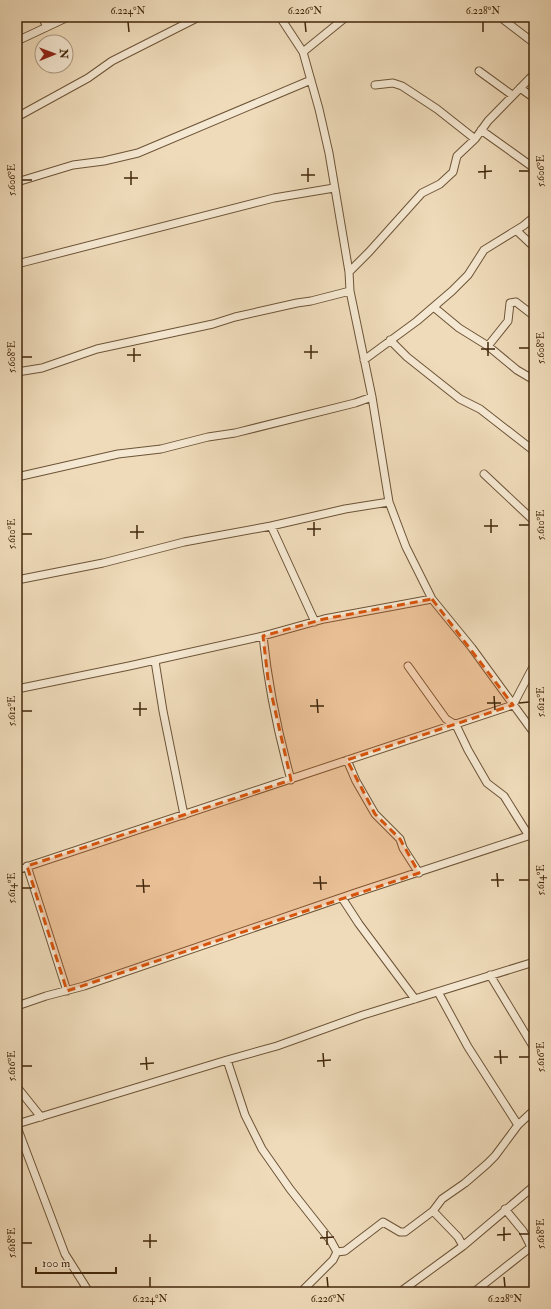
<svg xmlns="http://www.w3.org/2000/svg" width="551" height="1309" font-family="'IM FELL Double Pica',serif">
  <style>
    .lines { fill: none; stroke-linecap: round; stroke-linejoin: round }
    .minor-casing { stroke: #6d5437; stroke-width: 9 }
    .minor { stroke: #f5e8d2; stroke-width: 7 }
    .marked { fill: #d7540c; fill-opacity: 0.2; stroke: #d7540c; stroke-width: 3; stroke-dasharray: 8 5; stroke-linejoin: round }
    .ticks { fill: none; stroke: #42270b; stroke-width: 1.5 }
    .neatline { fill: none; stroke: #42270b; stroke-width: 1.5 }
    .ticks-label { font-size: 10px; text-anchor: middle; fill: #42270b }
  </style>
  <rect width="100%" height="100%" fill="#efdbba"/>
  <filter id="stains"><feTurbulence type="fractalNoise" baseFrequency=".005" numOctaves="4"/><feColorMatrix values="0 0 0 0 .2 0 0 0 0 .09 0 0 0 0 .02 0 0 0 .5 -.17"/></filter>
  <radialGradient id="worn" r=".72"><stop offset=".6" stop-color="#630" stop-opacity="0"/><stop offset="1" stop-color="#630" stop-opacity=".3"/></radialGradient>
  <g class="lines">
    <!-- minor casing -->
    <g class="minor-casing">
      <path id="minor" d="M42,17L47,27
        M280,17L303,52L319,109L329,153L349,272L350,291L372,397L389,502L406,547L432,599L472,648L534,733
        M500,17L534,43
        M17,41L68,17
        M303,52L346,17
        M479,71L512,95
        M375,85L393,83L402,86L437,109L475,139
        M520,88L534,98
        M17,117L88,78L112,61L199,17
        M481,130L534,168
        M17,182L73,165L104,161L138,153L311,80
        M517,231L534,247
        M17,264L274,198L334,188
        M349,272L369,252L422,193L440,184L453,172L457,156L475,139L488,121L534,74
        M436,306V309L459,328L488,346L508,321L510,303L516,302L534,316
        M390,340L407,357L460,399L480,409L534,451
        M488,346L517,370L534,380
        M364,360L417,321L452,291L468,275L484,250L523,226L534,217
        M17,372L42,368L97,349L213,324L235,317L297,303L311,301L350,291
        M484,474L534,521
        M17,477L118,454L161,449L208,437L235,433L355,403L372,397
        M271,526L315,622
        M17,580L103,563L184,542L271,526L345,509L389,502
        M263,636C268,685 278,733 291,780
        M155,661L163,711L184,815
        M408,666L446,719L456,725L468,750L487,783L504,796L529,836
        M17,689L129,666L263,636L324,619L432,599
        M347,760L356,781L375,814L400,839L403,848L419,873
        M27,866L67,991
        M17,870L513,705L534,665
        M342,898L359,924L415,999
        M490,975L534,1048
        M438,992L468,1047L518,1125L534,1110
        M17,1006L46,996L84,986L355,893L534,834
        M227,1060L277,1046L363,1015L534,962
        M17,1087L41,1117
        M17,1124L227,1060L245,1115L262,1149L290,1189L331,1241L337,1252L333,1260L301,1292
        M17,1127L65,1254L89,1292
        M505,1209L523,1231L531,1247
        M433,1211L458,1237L463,1246
        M337,1252L345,1251L383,1222L400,1232H405L433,1211L442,1199L465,1183L487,1164L495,1156L518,1125
        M400,1292L463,1246L534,1186
        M474,1292L531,1247L534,1252"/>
    </g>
    <!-- minor -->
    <use href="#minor" class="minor"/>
  </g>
  <!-- marked area -->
  <path class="marked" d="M432,599L513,705L347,760L375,814L400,839L419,873L67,991L27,866L291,780L268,679L263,636L324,619Z"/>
  <!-- ticks -->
  <path class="ticks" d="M128,22L129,32M305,22L306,32M483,22V32M485,165V179M308,168V182M131,171V185M519,171H529M478,172L492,171M301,175H315M124,178H138M22,180H32M488,342V356M311,345V359M134,348V362M519,348H529M481,349H495M304,352H318M127,355H141M22,357H32M491,519V533M314,522V536M137,525V539M519,525H529M484,526H498M307,529H321M130,532H144M22,534H32M494,696L495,710M317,699L318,713M140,702V716M487,703H501M519,703L529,702M310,706H324M133,709H147M22,711H32M497,873L498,887M320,876L321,890M143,879L144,893M491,880H504M519,880H529M313,883H327M136,886H150M22,888H32M500,1050L501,1064M323,1053L324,1067M146,1057L147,1070M494,1057H508M519,1057H529M317,1061L331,1060M140,1064L154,1063M22,1066H32M504,1227V1241M327,1231V1245M150,1234V1248M519,1234H529M497,1235L511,1234M320,1238L334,1237M143,1241H157M22,1243H32M150,1277V1287M327,1277L328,1287M504,1277L505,1287"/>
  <!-- margin -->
  <rect width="551" height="1309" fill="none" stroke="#efdbba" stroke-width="44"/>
  <!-- north arrow -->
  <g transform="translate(54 54) rotate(89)"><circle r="19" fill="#f5e8d2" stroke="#ad9b82"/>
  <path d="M0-3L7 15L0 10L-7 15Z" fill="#8f2418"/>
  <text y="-6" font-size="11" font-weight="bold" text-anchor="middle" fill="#42270b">N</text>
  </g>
  <!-- scale -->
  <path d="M36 1267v6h80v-6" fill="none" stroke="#42270b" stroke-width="2"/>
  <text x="42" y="1267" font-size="12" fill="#42270b" stroke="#f5e8d2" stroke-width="3" paint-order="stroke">100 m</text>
  <rect x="22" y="22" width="507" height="1265" class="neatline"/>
  <g class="ticks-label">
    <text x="128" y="14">6.224°N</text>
    <text x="305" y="14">6.226°N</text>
    <text x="483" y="14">6.228°N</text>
    <text transform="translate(540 171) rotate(-90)" y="4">5.606°E</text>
    <text transform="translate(11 180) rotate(-90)" y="4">5.606°E</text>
    <text transform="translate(540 348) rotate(-90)" y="4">5.608°E</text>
    <text transform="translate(11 357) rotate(-90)" y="4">5.608°E</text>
    <text transform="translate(540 525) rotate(-90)" y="4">5.610°E</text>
    <text transform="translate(11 534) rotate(-90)" y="4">5.610°E</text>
    <text transform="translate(540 702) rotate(-90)" y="4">5.612°E</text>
    <text transform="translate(11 711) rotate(-90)" y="4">5.612°E</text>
    <text transform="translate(540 880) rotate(-90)" y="4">5.614°E</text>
    <text transform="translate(11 888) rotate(-90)" y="4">5.614°E</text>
    <text transform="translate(540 1057) rotate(-90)" y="4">5.616°E</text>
    <text transform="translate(11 1066) rotate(-90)" y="4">5.616°E</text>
    <text transform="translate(540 1234) rotate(-90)" y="4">5.618°E</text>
    <text transform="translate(11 1243) rotate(-90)" y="4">5.618°E</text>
    <text x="150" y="1302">6.224°N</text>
    <text x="328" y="1302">6.226°N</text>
    <text x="505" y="1302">6.228°N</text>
  </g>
  <rect width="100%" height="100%" filter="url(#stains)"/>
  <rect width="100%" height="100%" fill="url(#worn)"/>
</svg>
